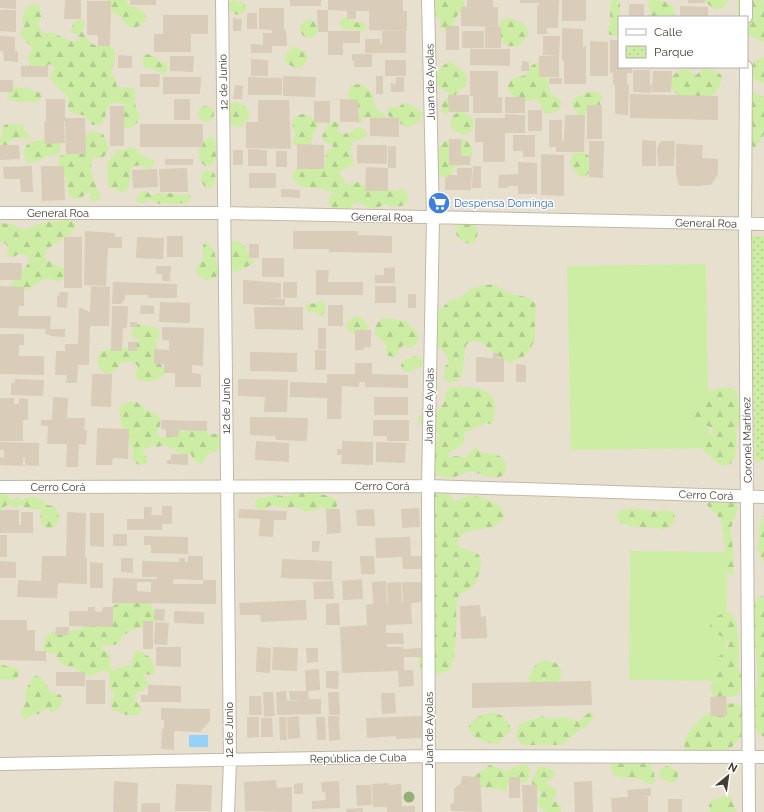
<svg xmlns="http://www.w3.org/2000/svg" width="764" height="812" font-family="Raleway,sans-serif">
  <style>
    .residential { fill: #e8e0cf; fill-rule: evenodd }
    .green { fill: #cdeda4 }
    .forest { fill: url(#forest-firs) }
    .park { fill: url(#park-dots) }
    .water { fill: #95d1f8 }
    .building { fill: #d9ccb9; fill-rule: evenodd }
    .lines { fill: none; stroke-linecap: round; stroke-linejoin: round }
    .minor-casing { stroke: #c2b8a6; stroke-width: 14 }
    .minor { stroke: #fff; stroke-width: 12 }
    .tree { fill: #93b076 }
    .labels { text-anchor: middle; stroke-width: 3; stroke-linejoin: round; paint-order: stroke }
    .street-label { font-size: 11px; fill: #453d32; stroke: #fff }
    .shop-label { font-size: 11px; fill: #366cbe; stroke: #fff; text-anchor: start }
  </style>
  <defs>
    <pattern id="forest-firs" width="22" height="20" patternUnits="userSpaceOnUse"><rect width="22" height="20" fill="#cdeda4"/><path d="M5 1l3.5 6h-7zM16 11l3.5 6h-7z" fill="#b1cc8e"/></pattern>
    <pattern id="park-dots" width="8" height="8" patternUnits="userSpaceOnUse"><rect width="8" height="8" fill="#cdeda4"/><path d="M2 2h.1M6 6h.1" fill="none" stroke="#b1cc8e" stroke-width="1.8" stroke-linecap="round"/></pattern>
  </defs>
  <rect width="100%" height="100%" fill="#f3eee1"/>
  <!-- residential -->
  <path class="residential" d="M0,0H764V812H0ZM619,17H747V67H619Z"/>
  <!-- green -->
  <path class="green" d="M706,264L709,448L571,450L567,266Z
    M630,551L727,552L726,681L629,680Z"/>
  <!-- forest -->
  <path class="forest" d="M102,0H127L129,6C150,7 152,26 131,28L123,22L122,17L112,13L108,1Z
    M232,0L239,1L244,3L246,9L244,13L237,15L230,11L228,5Z
    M430,0H463C468,13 459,10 455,20C453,26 455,26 450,31H446L440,27V20L434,13Z
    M612,0H619L620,2L619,36L610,35L607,31L610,24V5Z
    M651,0C662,0 678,2 674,17H648L651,12L648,5L649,1Z
    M705,0H728V1C726,8 721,8 715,9L705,2Z
    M737,0H762L764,3V43L747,34V17H738Z
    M35,4L39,6L41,16L38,27L46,34L51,32C59,35 71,44 79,40V37L75,33H71V30L75,21L82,19L84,22L85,25L82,31C83,35 91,44 94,45C102,47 116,42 115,56C115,62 112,66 111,71L114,77L117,87C121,88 129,86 133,89C137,92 134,96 135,101C135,115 149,118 128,129L120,124L121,109L126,105L115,102L107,107C105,117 105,129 90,124L85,116C71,111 66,115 68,96C61,92 56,85 50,78V75L54,70V67L52,65L49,64L46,67L30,70L28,57L33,48C28,43 14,35 24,27L22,19L26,8Z
    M342,18L347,17L356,22H363L366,28L361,32L355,29L345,30L339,24Z
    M506,18L513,19L525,25L528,31V34L521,45L517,46H507L500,40C498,30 497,23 506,18Z
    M300 29a9 9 0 1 1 18 0a9 9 0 1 1-18 0Z
    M296,47L305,52L308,58L302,67C296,69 289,66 285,61C285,54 289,48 296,47Z
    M147,54L154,56L158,61L167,63L168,69L164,74C159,73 157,70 153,69C150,67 148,69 144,67C142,62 141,56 147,54Z
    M764,57V84C761,82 754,80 752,77C750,75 751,73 751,70C751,62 757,59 764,57Z
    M450,61L464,72L466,74L467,81L464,87L455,95L450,111L448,113L445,114L442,112L441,105L449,95L448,92C425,83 434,71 450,61Z
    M536,63H540L547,78L551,94L560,99C564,109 555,115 545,113L537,99C533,99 529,102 525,101C516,101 502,90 511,80C514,77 521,77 525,75L531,66Z
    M707,69L718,72L722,76C723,86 712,95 706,104C691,100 674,98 669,82C672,76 678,68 687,70C690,71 693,74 696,75L702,70Z
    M358,84L363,85L373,94L374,104L377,109L385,115V119L366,117L363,118L361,123H358L355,121L361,110C353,104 345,98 350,86Z
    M14,86L21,88L27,87L35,92H42L41,98L33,104L31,101C23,103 12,103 6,97Z
    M592,91L600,94L603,96L599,106L580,117L575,111L572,104L576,97Z
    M748,92L756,93L764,98V134L756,147L749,146L739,137V131L751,121Z
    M236,102C245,105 255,111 246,121C241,126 244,120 242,127L233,126L225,122L229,104Z
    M404,103L410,104L422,112V118C418,124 412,128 404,126L399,122L390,118L386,112L390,107H399Z
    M198 114a8 8 0 1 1 16 0a8 8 0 1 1-16 0Z
    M461,111L473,118C477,139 457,138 451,126C450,118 454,113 461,111Z
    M302,114L310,116L319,124L314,133L311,144L309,146L298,147L292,142L296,134C291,125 290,117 302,114Z
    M335,121L341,124L337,129V132C352,137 350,128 361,127L367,132C366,140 359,139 353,142L350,151C351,154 354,159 354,161C354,168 344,168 340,171V175L344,179L345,183L351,186L353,183L359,182C363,185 366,189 370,190C379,194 388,186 396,191L402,188C405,190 407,192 408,196C411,206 396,208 389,206C388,206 387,205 386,204C383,204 380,207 377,208C371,209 363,206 359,202H356L347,211C338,210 331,210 328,201L332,192L314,187L304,188L294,181L292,175L298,167C305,167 318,169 323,168L325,166L326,153L333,147L332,144C326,144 323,143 322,136L325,131L326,125Z
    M6,124L23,125L25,132L31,135L30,138C19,140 14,134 7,145H4L0,143V137L3,134L2,128Z
    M93,131L103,134L109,149C104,160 102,156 93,159C87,170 96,186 101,196L100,199L94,201L91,200L89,197L91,194L89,192L79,199L72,198L68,193L66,176L60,173C59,170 57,167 58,163C58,156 65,151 72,154L75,153L87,134Z
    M46,137L58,141C60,144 62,148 60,151C58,155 52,155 48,156C40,159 27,172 23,152L26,146L31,142L41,140Z
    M209,137H213L215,139C216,149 219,164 207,167L200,162C197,152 200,143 209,137Z
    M461,139C470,141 474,147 472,156L463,165L454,167L451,176L446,179L436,172V150L445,141Z
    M129,147L136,149L142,156L155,161L154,164L150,169C144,167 137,163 131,168L129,188L124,193L118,191L114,187L108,188L107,164L112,156L115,155V152L117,150H124Z
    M579,152L585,153L590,157C590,165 592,173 584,177C575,175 573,169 570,162L573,154Z
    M206,170C218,170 217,180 211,188L204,186L201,180L202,173Z
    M143,191H146L151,195H154L157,193L164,194L171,193L180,195L187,194L190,196L191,199L186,204L180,203L177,205L168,203L158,204L150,199C145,204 142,204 136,201V198Z
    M67,220L73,221L76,226C73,231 70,236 64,237C58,243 50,246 45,252V259C52,264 60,264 66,272L64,278L59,282C55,280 50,279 46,279C30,282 32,299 11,285C14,274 25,270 30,261L27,255L19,254L13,257L7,255L8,247L4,242H0V223L11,224L24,230L41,223Z
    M474,221C477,230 480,235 474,243C466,245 460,241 456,234L458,229L453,222Z
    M233,241C247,240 246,254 254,260V263L237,272L230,270V246Z
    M208,242L214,251L219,272L215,278C205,282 197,279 196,268L203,259V245L205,243Z
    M494,284L509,293L530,298L535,304L536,311L535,326V339L529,352L524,356L512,362L505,361L489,349L483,343L471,341L466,345L462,375L458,380L450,383L444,380L445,367L449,361L442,349L435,345L428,317L440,310L450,300C461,300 463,293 472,289C479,285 487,285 494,284Z
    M321,301L324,302C326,307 325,313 321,316L318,315L315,311L310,313L306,310V306L308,304L311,303L316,304Z
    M358,316L363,319L368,326L367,330L355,335C351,332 347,330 346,324L352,318Z
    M385,318C388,318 407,321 408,322C409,323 410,326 411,327C413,330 417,331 418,334C422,340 414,347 409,348L403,345L396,355L393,357L387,355L385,352L387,346C384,342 380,340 377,336C371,328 378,320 385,318Z
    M139,324C143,324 144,326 148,326C153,327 154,326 159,330L160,336L155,340L160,363L165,371L164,376L150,382L139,380C134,376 135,372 138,366L131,361L129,362L120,363L117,369L109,374C97,372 95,360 101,351L109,349L134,347L137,342L140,341L139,338H134L131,336C131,330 134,326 139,324Z
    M416,356L423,360C421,370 411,374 402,370L401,365L403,360Z
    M450,387C477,387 505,387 492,424L485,423L471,430L464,432C466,445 461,446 450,452L448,458L455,456L465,457L476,447L482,453L496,454L504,459L506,466L505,474L499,477L485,476L472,471L451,478L434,475L424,467L420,461L424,453L437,441L439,435C433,428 429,425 421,424L417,419C423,412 428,411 437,413L445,400V393Z
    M732,387L737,393L741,422L735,429C737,437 738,459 730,464C728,465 726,465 724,466L717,463L700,447V440L705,435L712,434L713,428L697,422L692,415C701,392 707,389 732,387Z
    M130,402C137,401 142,403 145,410C160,413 165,420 156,433L163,439L168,434L179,430L184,432L188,427L204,429L208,434H223V448L208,454L201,464L193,460L191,454H182L164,445L158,447L152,445L142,452L146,456L148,462L146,464L139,465C132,461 131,457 134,449L129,445L125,431L121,425L119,409L123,404Z
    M0,491L6,494L11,500L16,497L19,498L21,501C28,494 42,496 47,505L53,506C64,514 58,535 42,526L40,517L42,511L40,509H28L21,505L15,508L11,505H7L0,511Z
    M295,491H313C319,496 327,493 336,500L337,505L336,508L329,510L320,507L315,510L305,512L297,507L284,508L271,505L265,509L260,510L255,507C255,494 261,499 268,497C270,497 272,495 274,495C283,495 289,500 295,491Z
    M442,492L450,495L455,502C469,490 488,498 501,507L504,517C492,538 467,520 457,542L461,548C468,550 479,551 481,559C482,565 477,584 472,588C467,592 461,591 458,598C455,607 457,618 456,628C456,643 455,657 450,670C439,675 429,675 420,670L418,659L424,638L427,556L420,543L428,523L433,493Z
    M712,497L735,500L738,508L731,528L734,563L733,577L725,569L723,562L725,549L721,521L716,514L711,510L707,505Z
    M639,509L656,511L665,510L674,512L675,521L671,526L664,529L628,526L620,522L616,515L621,510Z
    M764,516V564L757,548C763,534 754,531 764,516Z
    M761,596L764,597V737L759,734L751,722L754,694L758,681L756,650L749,622L750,606Z
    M118,603H151L152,609L161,611L162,619L155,622H150L143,628L133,629L128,633L123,634C120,648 113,644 102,646V649C115,656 108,659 111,668L113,670L122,666L132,665L133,662L132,656L136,651L142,652L152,659L155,671L153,675L144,674L143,676L147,680L148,685L144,690L135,694V700L142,710L138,715C128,716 119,714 111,708V701L115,696C108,689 109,682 109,672L102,670C92,679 81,676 73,666C62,667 59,662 55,653H49L43,649V646L46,637L50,633L56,631L80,630Z
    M728,612L733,615L737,624V632L739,640L738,667L742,674L741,688L738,695C728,698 722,699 712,695L711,688L714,675L720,672L717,667L716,659L727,650L729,644L725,638L711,631L710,625C714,617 719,614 728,612Z
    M545,661L555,663V662L560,667L562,674L557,687L530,685L528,677L537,663Z
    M0,664L9,667H16L20,673L17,678L11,681L6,679L0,680Z
    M34,676H37L43,679L50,692L61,695L63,701L58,709L53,712H49L48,709L44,710L39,714H33L28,718L25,719L20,714L26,702L25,692L32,678Z
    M736,703L747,711L741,737L732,747L710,760L685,753L684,740L690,730L700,719L722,704Z
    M591,711L594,717L585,728L579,730L562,745H524L519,742L516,735L519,724L542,716L549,719L565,717L579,721Z
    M491,712C502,714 508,719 511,730L497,744C484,742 473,740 468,727L477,717Z
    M614,758L628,761L634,764L643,762H649L654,772L655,781L650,785C645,782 640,779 635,778C622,776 616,782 610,767Z
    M523,764L527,765L530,770L528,781L519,784L510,779L506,791L478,786L473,779C476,774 485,768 490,765L506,771Z
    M541,766L555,771L554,777L546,782L547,785L556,789L557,792L553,800L561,805V812H546L538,806L537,800L541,795V792L534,787L531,781L538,768Z
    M667,766H671L677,771L678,778L676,781L670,783L659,777C659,770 661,768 667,766Z
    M728,795L731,796L734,806L737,812H710L709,806L711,800Z"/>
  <!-- park -->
  <path class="park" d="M750,236H764V461H755Z"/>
  <!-- water -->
  <path class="water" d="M189,735H208V747H189Z"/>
  <!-- building -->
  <path class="building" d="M0,0H16V9L0,8Z
    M65,0H81V19H64Z
    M130,0H156V5H130Z
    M290,0H321V6H290Z
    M328,0H403V11H407V31L369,30V11H356V19H347V11L328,10Z
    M467,0H493V7H467Z
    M520,0H559L558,28H547V34H537V5H539V3H520Z
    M562,0H586V21H562Z
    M688,0H705V3H688Z
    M87,1H111L110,46H98V35H87Z
    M629,4H644V17H629Z
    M680,6L708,7V17H680Z
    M461,7H498V27L461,26Z
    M259,8H284V30H286L287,46H272V53H251V44L263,45V33H272V30L259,29Z
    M0,10H16V32L0,31Z
    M317,10H328V32H318Z
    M247,13H257V29H247Z
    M163,15H208V34H191V52H154V34H163Z
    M233,18L242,19L241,31H233Z
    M446,26H459V50H446Z
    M485,27H501V48H485Z
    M562,28L583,29V47L586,46V84H564V61H562Z
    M328,31H360V43H343V55H328Z
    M382,31H406V53H365V39H380V43H382Z
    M462,31H484V48H462Z
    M0,36L15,37V51H18V62L4,61L3,51H0Z
    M543,36H560L559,56L543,55Z
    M610,40H619V67H632V73H627V85H629L628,115L615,114V85H613V73H610Z
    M590,41L608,42V76H590Z
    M470,49H510V66L470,65Z
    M352,54H372V67H354V61H352Z
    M118,55L132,56V68H118Z
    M170,56H194L193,72L170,71Z
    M539,56H559V77H539Z
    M251,59L268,60V76H251Z
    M385,60H406V76H385Z
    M522,61L529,62V71H521Z
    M21,66H48V77H21Z
    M666,67H706V69L666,68Z
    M633,70H650V85H652L651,93L633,92Z
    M470,71H498V97H502V113H473V96H470Z
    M653,71H672L671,92H652Z
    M140,74H160L159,87H140Z
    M283,76L316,77L315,97L283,96Z
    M376,76H383V94H376Z
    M163,77H201L200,94H163Z
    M248,77L282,78V95H248Z
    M396,77H404V92H391V83L396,84Z
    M549,78H562V84H549Z
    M0,80H13V92H0Z
    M235,85L243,86L242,99H233Z
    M630,94L718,96V120L630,118Z
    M448,95H469V112H449Z
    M505,97H525V113H505Z
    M46,99H65V118H85L86,154H66L65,122H64L65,143L45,144L44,122H46Z
    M174,99H190V120H174Z
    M340,99L358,100L359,122H340Z
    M258,100H289L291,149L246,148V122H258Z
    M314,101H330V123L314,122Z
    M587,105H602V139H587Z
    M110,106H124V146H110Z
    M528,110H542V131H528Z
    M505,114L525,115V133H505V162H483V142H475V118H505Z
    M565,115H585L584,152H556V147H549V120H562V141H564Z
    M370,118H399V137L370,136Z
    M140,124H203V147H140Z
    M513,135H535V157H523V151H513Z
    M449,139H461V156H471L470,165H449Z
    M642,140L656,141V166H642Z
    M589,141H604L603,178L589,177Z
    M661,141H675L674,166H658L657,148Z
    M297,144L324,145V169H297Z
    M676,144L703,145L702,158L718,159V174L711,185H702V186H679L676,174Z
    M0,145H19L20,159L0,160Z
    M357,145H387V164L357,163Z
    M388,146H396V168H388Z
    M248,149L267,150V166H248Z
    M233,150H243V165H233Z
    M276,151H287V167H276Z
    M541,154L564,155V196L541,195Z
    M165,159H193V165H165Z
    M518,162L537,163V194H518V186H508V179V188H498L499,175L518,174Z
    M32,166L33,192H21L20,179H4L3,167Z
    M41,166H64L65,200L42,201Z
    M473,166H481V188H472Z
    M366,167L388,168V191H365Z
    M187,168L188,192H160L159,169Z
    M457,168H472L471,190H445V177H448V175H457Z
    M157,169L158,187L133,188L132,170Z
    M249,173H276V188H249Z
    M281,189L300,190V198L281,197Z
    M85,231L115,233V237H122V248H108L106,286L84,285Z
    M293,231H358V235L392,236V253L329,252V249H293Z
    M167,236H183V257H167Z
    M64,237H82V288H64Z
    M137,237L164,238L163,259L136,258Z
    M249,244H259V258H249Z
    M262,258H284V277H262Z
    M0,263H22L21,280H0Z
    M156,266H171L170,281H162V274H156Z
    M395,267V283H375V275H384V268Z
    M316,270H329L328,282H363V295H316Z
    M243,280L281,283V298H265L285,299V306L243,304Z
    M113,282L177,284V298H148V295H125V299L121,304H112Z
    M283,282H297V298H283Z
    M0,286L24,287V306H19L18,316H51L50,329H65V337L50,336V335L45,334L46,329L0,328Z
    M91,286L110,287L109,326H90L89,365H78L77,383H66L67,375H55L56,351H65V344H78L79,307L90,312Z
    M375,286H396V303H375Z
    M60,292H68L67,308L57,307V296H59Z
    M408,294H416V308H408Z
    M160,302L190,303V323L159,322Z
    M141,305L154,306V314H140Z
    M328,305H343V326H328Z
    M112,306H128L127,328H123L122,351H111Z
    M254,307H303V330L255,329Z
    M130,322H137V327H130Z
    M162,327L204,328L203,366L192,365V373L201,374V387H175V373H164V364H154V349L169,350V341L162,340Z
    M318,328H326V349H318Z
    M355,330H371V347H364V350H355Z
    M0,334H24V345H19V356H44V375L0,374Z
    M128,342H137V351H128Z
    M315,350H326V370H315Z
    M250,352L297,353V372L250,371Z
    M493,353H498V358H504V382H476V357L493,358Z
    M355,363H372V374L408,375V388L365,387V382H359V387L342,386L341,419H327V398L290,397V382L327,383V374H355Z
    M516,364L526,365V382H516Z
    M92,374H112L111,407L91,406Z
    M15,379L44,380L43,396L11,395V383H15Z
    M238,379L288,380L287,412H264L265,397L238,396Z
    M53,397L68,398L67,418H85L84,430H87L86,445L79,444L78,467H66L67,444H47L48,426H41V420H52Z
    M374,397H408V415H374Z
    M0,398H14V404H19V398L28,399V420H23V441H0Z
    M250,417L308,418L307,441L276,440L275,436L250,435Z
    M161,420L207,421V431L179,430L178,437L166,436V430L161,429Z
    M373,420H409V441H387V436H373Z
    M97,428L129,429L128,459L113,458L112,465H96Z
    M256,441L289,443V462L255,460Z
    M342,441L373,442V465L341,464L342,455H337V449H342Z
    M0,442L39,443V466L25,465V458H23V466L0,465V457L4,458V450H0Z
    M376,442L406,443L405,463L376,462Z
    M171,454H188V465L167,464V460H171Z
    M162,506H172V524H162V530H127V519H144V507H152L151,515H162Z
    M419,508L420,527L402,528L401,509Z
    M239,509L287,511L286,520H274L273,537L259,536L260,519L238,518Z
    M326,509H340L341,533L327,534Z
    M374,509L375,526H357L356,510Z
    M0,510H19V525H21V512H33V533H0Z
    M67,512L86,513L85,558H87V584L58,583L57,598L17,597L18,580L41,581L42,556H66Z
    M90,513H104V547L90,546Z
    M113,534H127V546H113Z
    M0,535H7V557H0Z
    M144,536L188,537V554L151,553V545H144Z
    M410,537L411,556H421L422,569H403L402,557L376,558L375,538Z
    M312,541H320L319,552H312Z
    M188,556H203V580H216V604L112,603L113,578L157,579V577H142V561L179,562V558H185V562H188ZM173,579L203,580V584H173ZM137,582H151V592L137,591Z
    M360,556H374L375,574H361Z
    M121,558H133V573L121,572Z
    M282,559L332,561V580L281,578Z
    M0,561L16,562V578H0Z
    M90,562L103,563V588H90Z
    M362,579L363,599L343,600L342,581Z
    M333,581L334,599H314L313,582Z
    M386,581L387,604H388L387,583L401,582L402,603H403L402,582H422L423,602L411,603L412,624L386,625V633H403L404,644H387V647H403V649L421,648L422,657H404V670H413L414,686L399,687L398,671L342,673L340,627L367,625L366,605L373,604L372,582Z
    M306,600L307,620L261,622L260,615H240L239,603Z
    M339,603L340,625H326V604Z
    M480,605L481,617L486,616L487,638L461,639L460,606Z
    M88,607H95V611L102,612L103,607H113V627L69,626V611H88Z
    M155,609H165L164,621L154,620Z
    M174,611L204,612V624L174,623Z
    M0,620H27V630H35V651H46V661L0,660Z
    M143,621H153V649H143Z
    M155,622L169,623L167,645L154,644Z
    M56,627H69L68,635H55Z
    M156,647H181V667L156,666Z
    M257,647L271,648L270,673L256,672Z
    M273,647L298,648L297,671L272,670Z
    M306,648H318V662L307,663Z
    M319,669L320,690L308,691L309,699H321V714L277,715L276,692L286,691L287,701L303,700H290L289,691H306L305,670Z
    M326,671H339L338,689L326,688Z
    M56,672H85V686H56Z
    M86,680H105V704H86Z
    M591,681L592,705L472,708V683Z
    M148,685L181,686V702H141V695H148Z
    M263,692H273L275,716L264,717Z
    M328,692H339L340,715H329Z
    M381,693H395L396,713L382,714Z
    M249,696H261L262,715H249Z
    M726,696L727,716H711L710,697Z
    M161,708L210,709V721L200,732L174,731V750L161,749L162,729H164V720H161Z
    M299,716L300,738L288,739L287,717Z
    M328,716H339L340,740L329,741Z
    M422,716L423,738L396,739V736L367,738L366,718Z
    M247,717H259V737L247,738Z
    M279,717H286L287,740H280Z
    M316,717H325L326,740H317Z
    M261,718H272L273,737H261Z
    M462,776L480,777L482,812L451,811L450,804L454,803V789L461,783Z
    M509,777H520V798H509Z
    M276,780L277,788L292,787V812L245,811L244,782Z
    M114,781L138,783L137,812H113Z
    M339,781L340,808L312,809V801L326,800L325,792H322L321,782Z
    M592,781L593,812H575L574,782Z
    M303,783V794H294V784Z
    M389,783V785L401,784L402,806H415V812H387V807H373L372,784Z
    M176,784L212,785L211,811H175Z
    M356,785H371L372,805L357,806Z
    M522,785H537V812H523Z
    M651,788V796L640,797H648V812H612L611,798L628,797L627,790Z
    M668,799H682V812H668Z
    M142,803H160V812H141Z
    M363,808V812H346V809Z"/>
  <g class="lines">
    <!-- minor casing -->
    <g class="minor-casing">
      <path id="minor" d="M222,0L230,761L228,812
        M428,0L433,218L428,486L429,812
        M746,17V0
        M746,67L745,224L749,812
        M0,213H225L764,224
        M0,487L428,486L764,497
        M0,764L429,756L764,757"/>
    </g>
    <!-- minor -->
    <use href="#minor" class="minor"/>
  </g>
  <!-- trees -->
  <circle class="tree" cx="409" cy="797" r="5.5"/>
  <!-- icons -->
  <defs>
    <g id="supermarket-disc" transform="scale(1.15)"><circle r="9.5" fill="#3f7fe0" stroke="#fff"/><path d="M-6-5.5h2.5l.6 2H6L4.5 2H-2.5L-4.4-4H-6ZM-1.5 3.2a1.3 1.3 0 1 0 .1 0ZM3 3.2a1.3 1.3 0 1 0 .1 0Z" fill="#fff"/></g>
  </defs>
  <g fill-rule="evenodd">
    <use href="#supermarket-disc" x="439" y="203"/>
  </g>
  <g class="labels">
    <!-- street labels -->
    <g class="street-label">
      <text transform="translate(223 82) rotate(-91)" y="4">12 de Junio</text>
      <text transform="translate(430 82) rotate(-91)" y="4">Juan de Ayolas</text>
      <text x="58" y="217">General Roa</text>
      <text transform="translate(382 217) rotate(1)" y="4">General Roa</text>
      <text transform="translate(706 223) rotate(1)" y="4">General Roa</text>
      <text transform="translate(226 406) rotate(-90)" y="4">12 de Junio</text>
      <text transform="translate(429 406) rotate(-89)" y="4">Juan de Ayolas</text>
      <text transform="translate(747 440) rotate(-91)" y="4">Coronel Martínez</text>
      <text x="382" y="490">Cerro Corá</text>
      <text x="58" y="491">Cerro Corá</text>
      <text transform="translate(706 495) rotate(2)" y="4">Cerro Corá</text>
      <text transform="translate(229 730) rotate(-90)" y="4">12 de Junio</text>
      <text transform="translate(429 730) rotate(-90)" y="4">Juan de Ayolas</text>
      <text transform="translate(358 758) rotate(-1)" y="4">República de Cuba</text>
    </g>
    <!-- shop labels -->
    <g class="shop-label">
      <text x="454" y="207">Despensa Dominga</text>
    </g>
  </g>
  <!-- legend -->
  <rect x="618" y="16" width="130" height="52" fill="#ffffff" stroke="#b5b1ad"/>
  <rect x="626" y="29" width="20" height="6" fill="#ffffff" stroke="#b5b1ad"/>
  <text x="654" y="36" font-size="12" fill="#453d32">Calle</text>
  <rect x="626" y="46" width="20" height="12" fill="url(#park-dots)" stroke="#b5b1ad"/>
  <text x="654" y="56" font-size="12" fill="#453d32">Parque</text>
  <!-- north arrow -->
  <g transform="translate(728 776) rotate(29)" stroke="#ffffff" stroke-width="3" paint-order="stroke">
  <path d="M0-3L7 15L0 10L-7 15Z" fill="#453d32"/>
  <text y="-6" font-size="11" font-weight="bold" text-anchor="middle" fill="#453d32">N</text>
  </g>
</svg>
